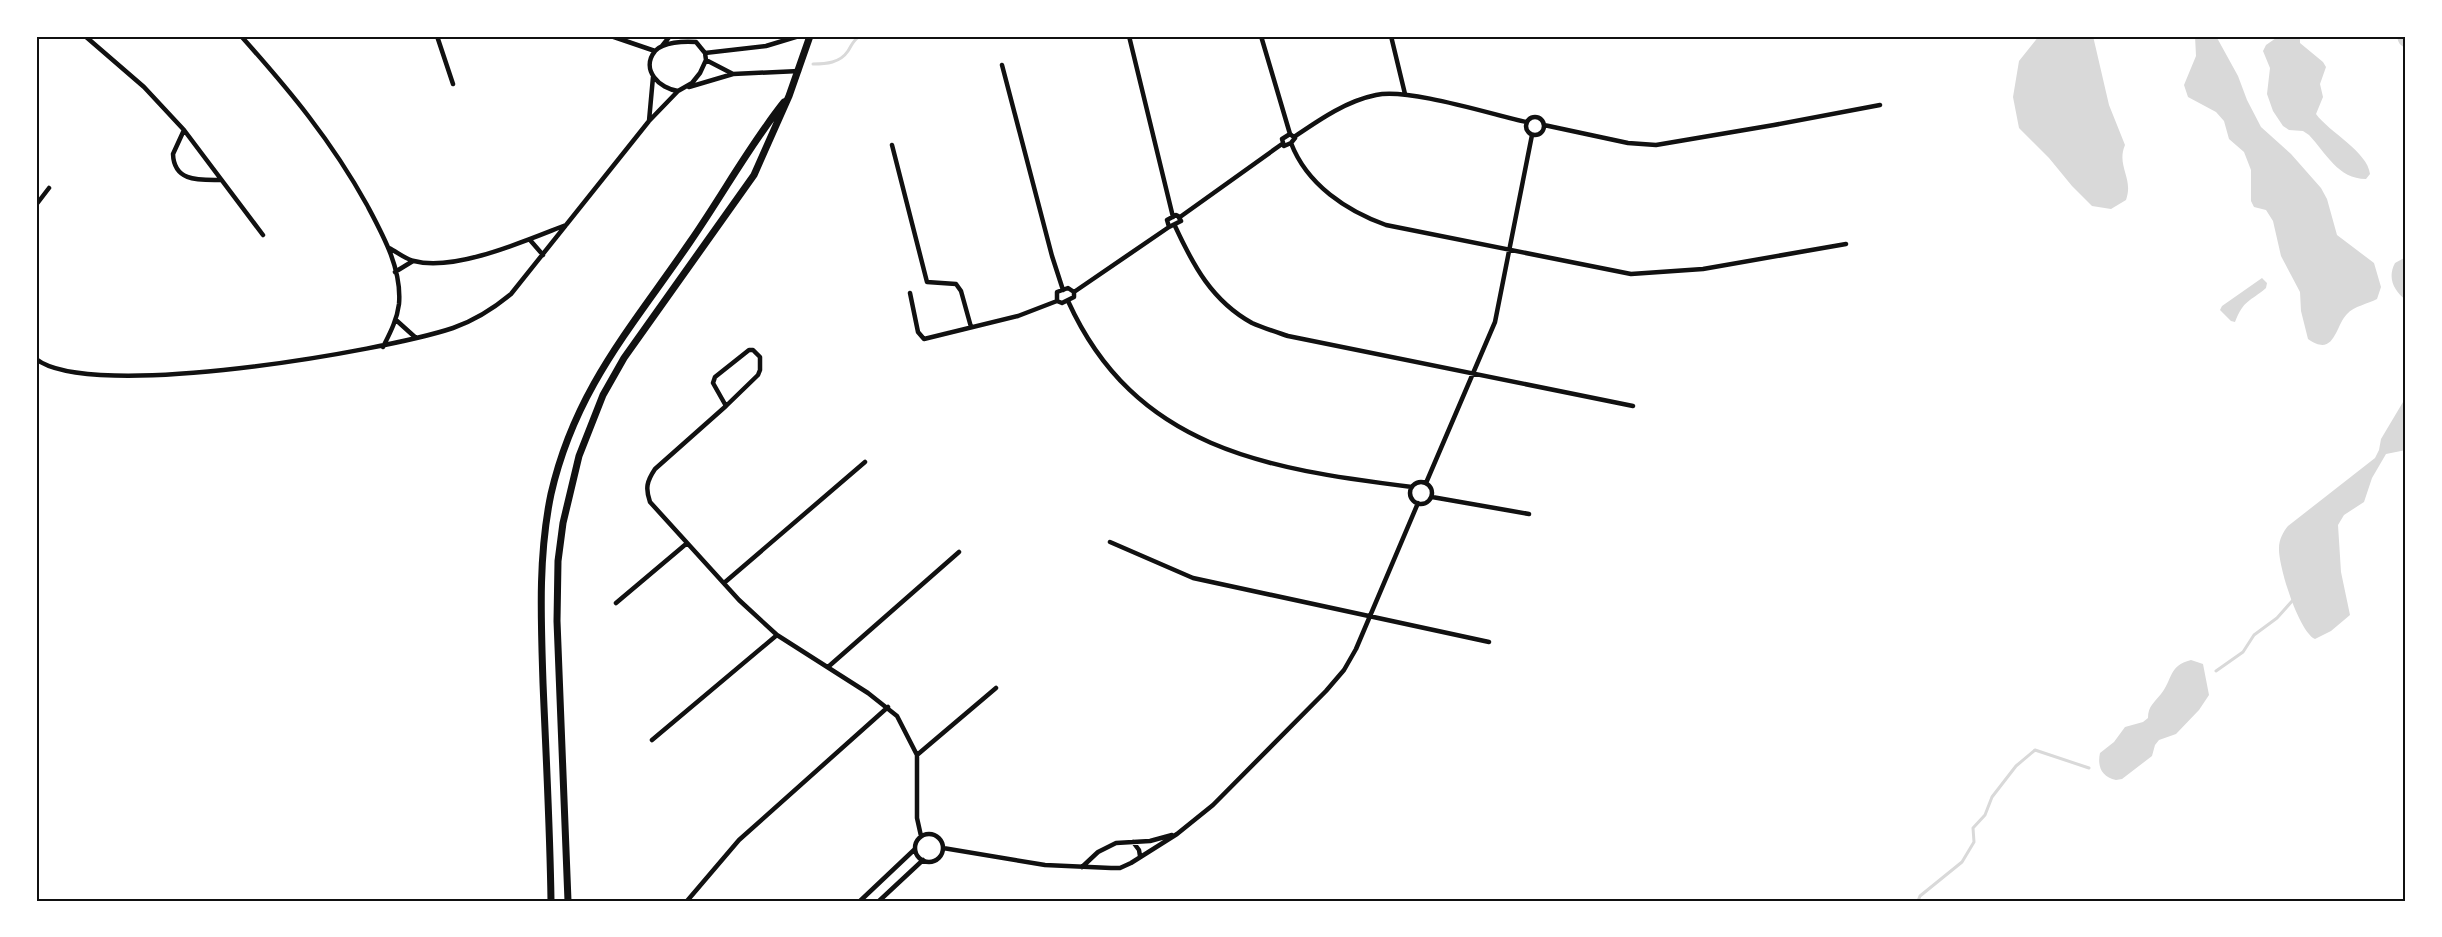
<svg xmlns="http://www.w3.org/2000/svg" width="2442" height="937" font-family="'PT Sans Narrow',sans-serif">
  <style>
    .water { fill: #d9d9d9 }
    .lines { fill: none; stroke-linecap: round; stroke-linejoin: round }
    .stream { stroke: #d9d9d9; stroke-width: 3 }
    .river { stroke: #d9d9d9; stroke-width: 16 }
    .minor { stroke: #111; stroke-width: 4.5 }
    .secondary { stroke: #111; stroke-width: 7 }
    .neatline { fill: none; stroke: #111; stroke-width: 2 }
  </style>
  <rect width="100%" height="100%" fill="#fff"/>
  <!-- water -->
  <path class="water" d="M2039,36H2093L2109,105L2125,145C2116,166 2134,178 2126,200L2111,209L2092,206L2072,186L2049,158L2019,128L2013,97L2019,61Z
    M2195,36H2216L2238,76L2247,100L2261,127L2291,154L2321,188L2327,199L2337,235L2374,263L2381,287L2377,299C2368,304 2354,306 2347,314C2335,326 2335,358 2308,339L2301,311L2300,292L2281,256L2273,221L2266,210L2254,207L2251,201V170L2244,152L2229,139L2224,121L2216,112L2188,97L2184,85L2196,56Z
    M2279,36H2300V43L2323,62L2326,67L2320,84L2323,97L2316,114C2329,132 2368,152 2370,174L2366,179C2338,179 2326,153 2309,135L2303,131L2289,130L2283,126L2273,111L2267,94L2270,68L2263,51L2266,45Z
    M2406,257V300C2394,291 2387,278 2395,263Z
    M2262,278L2267,283L2266,288C2250,302 2244,299 2235,322L2231,321L2220,310L2222,306Z
    M2406,397V450L2386,454L2372,478L2364,502L2344,515L2338,525L2341,572L2350,615L2331,631L2315,639C2299,632 2278,566 2279,548C2279,540 2283,532 2288,526L2375,458L2379,450L2381,439Z
    M2191,660L2203,664L2209,695L2199,710L2176,734L2159,740L2155,745L2152,756L2122,779L2116,780C2102,777 2097,767 2100,753L2114,742L2125,727L2143,722L2148,718C2148,706 2154,703 2161,694C2173,679 2168,666 2191,660Z"/>
  <g class="lines">
    <!-- stream -->
    <path class="stream" d="M813,64C826,64 840,63 848,51C852,45 853,40 860,36
      M2216,671L2243,652L2254,635L2277,618L2293,600
      M1918,901L1920,896L1962,862L1974,842L1973,828L1985,815L1992,797L2016,766L2035,750L2089,768"/>
    <!-- river -->
    <path class="river" d="M2405,36L2406,39"/>
    <!-- minor -->
    <path class="minor" d="M85,36L144,87L184,130L263,235
      M241,36C290,91 331,140 367,205C383,235 402,269 399,304C397,320 390,333 383,347
      M437,36L453,84
      M611,36L655,51
      M1129,36L1173,217
      M1261,36L1290,134L1295,138L1291,143L1284,146L1282,139L1290,134
      M1391,36L1405,94
      M662,46L670,36
      M705,53L766,46L799,36
      M706,60L733,74
      M1002,65L1052,256L1063,290
      M689,87L733,74L799,71
      M1526 126a9 9 0 1 1 18 0a9 9 0 1 1-18 0Z
      M649,121L653,77
      M1544,125L1628,143L1656,145L1774,125L1880,105
      M184,130L173,154C174,182 199,180 220,180
      M1294,137C1319,120 1346,101 1376,95C1409,88 1490,114 1526,122
      M1291,143C1307,185 1347,211 1386,225L1631,274L1703,269L1846,244
      M892,145L927,282L956,284L961,291L971,327
      M36,205L49,188
      M1176,215L1178,216L1181,221L1169,227L1167,220Z
      M1180,217L1282,144
      M1175,226C1193,265 1212,301 1252,323C1263,328 1276,332 1288,336L1633,406
      M530,240L543,255
      M389,248C397,252 405,259 414,261C455,272 527,240 566,225
      M395,272L413,261
      M1068,288L1074,292V297L1062,303L1057,301V292Z
      M1074,292L1169,227
      M910,293L918,332L924,339L1018,316L1057,301
      M1068,301C1135,449 1267,469 1412,487
      M396,320L416,338
      M749,350H753L760,357V370L758,375L726,406L713,383L715,377Z
      M36,359C91,402 384,351 453,328C476,320 493,309 511,294L649,121L678,91L692,83L700,73L706,60L705,53L696,42C684,41 663,42 655,51C640,70 660,89 678,91
      M726,406L655,469C647,481 645,488 650,502L739,600L777,635L868,693L897,716L917,755V818L921,836
      M1410 493a11 11 0 1 1 22 0a11 11 0 1 1-22 0Z
      M1426,483L1495,322L1532,135
      M1432,497L1529,514
      M1110,542L1193,578L1489,642
      M724,583L865,462
      M616,603L686,544
      M828,667L959,552
      M652,740L777,635
      M917,755L996,688
      M915 848a14 14 0 1 1 28 0a14 14 0 1 1-28 0Z
      M1133,842L1139,850L1140,856
      M943,848L1045,865L1111,868H1120L1131,863L1177,834L1213,805L1326,691L1344,670L1356,649L1418,503
      M1082,867L1098,852L1116,843L1150,841L1172,835
      M687,901L739,840L888,707
      M860,901L915,849
      M879,901L923,860"/>
    <!-- secondary -->
    <path class="secondary" d="M551,901C550,828 546,756 543,683C541,620 538,556 551,494C575,389 632,327 690,242C722,196 749,146 784,102
      M568,901L557,621L558,561L563,523L579,456L603,395L624,358L754,175L789,96L810,36"/>
  </g>
  <!-- border -->
  <rect width="2442" height="937" fill="none" stroke="#ffffff" stroke-width="75"/>
  <rect x="38" y="38" width="2366" height="862" class="neatline"/>
</svg>
